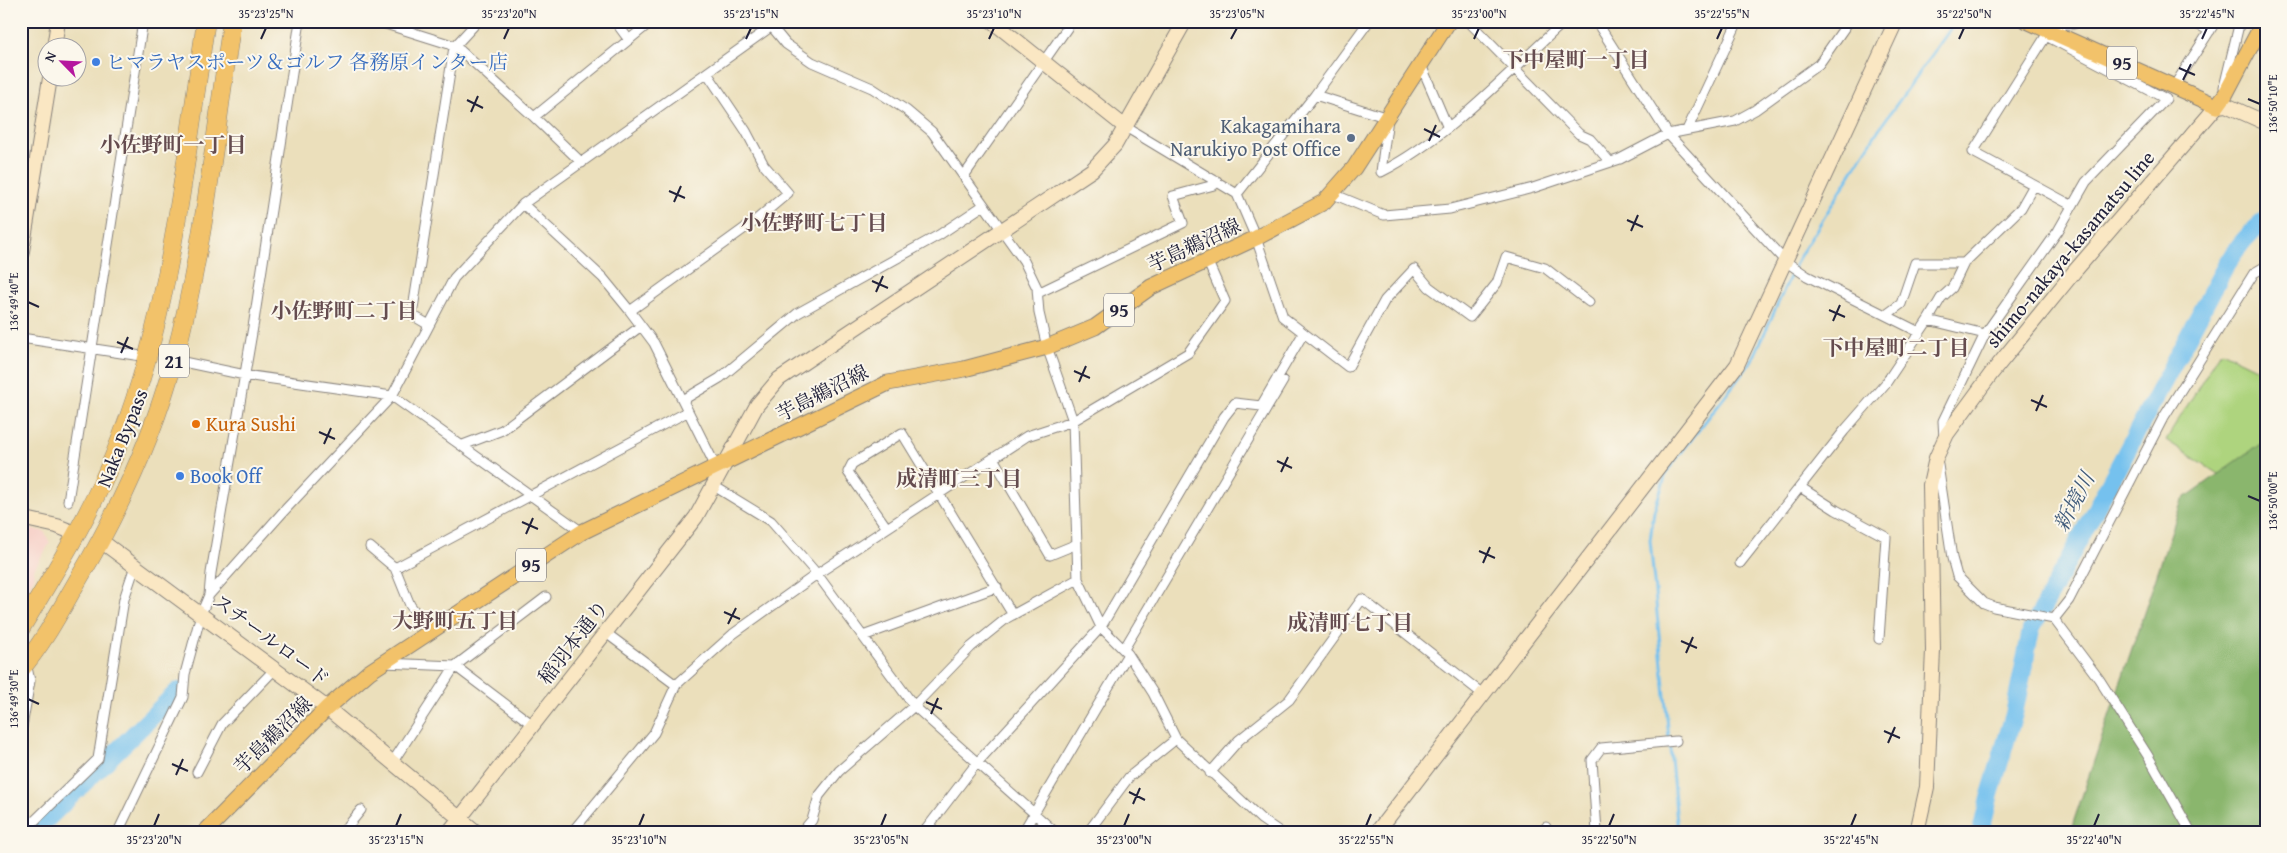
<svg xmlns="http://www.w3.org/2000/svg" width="2287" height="853" font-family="'Gentium Book Plus','Noto Serif JP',serif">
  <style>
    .built { fill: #f7d1c9 }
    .green { fill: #aed47e; stroke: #687b5c }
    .forest { fill: #8ab66d; stroke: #566c54 }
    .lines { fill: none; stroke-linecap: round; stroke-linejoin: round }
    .stream { stroke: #75c1ee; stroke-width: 3 }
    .river { stroke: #75c1ee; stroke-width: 18 }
    .street-casing { stroke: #86807b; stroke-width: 11 }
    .secondary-casing { stroke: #86807b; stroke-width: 16 }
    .primary-casing { stroke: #86807b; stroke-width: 17 }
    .highway-casing { stroke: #86807b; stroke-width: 19 }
    .street { stroke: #fff; stroke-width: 9 }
    .secondary { stroke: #fae7c3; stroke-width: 14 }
    .primary { stroke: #f2c26a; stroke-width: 15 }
    .highway { stroke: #f2c26a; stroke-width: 18 }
    .ticks { fill: none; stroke: #22223b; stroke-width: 2 }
    .shop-dot { fill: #3f7fe0; stroke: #fbf7ec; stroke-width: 2 }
    .service-dot { fill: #5c6f8a; stroke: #fbf7ec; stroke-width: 2 }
    .food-dot { fill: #e8710a; stroke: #fbf7ec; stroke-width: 2 }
    .labels { text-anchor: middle; stroke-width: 4; stroke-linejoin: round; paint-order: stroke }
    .shield { fill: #fbf7ec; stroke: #636270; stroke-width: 1 }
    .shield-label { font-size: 19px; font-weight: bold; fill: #22223b }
    .shop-label { font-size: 20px; fill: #366cbe; stroke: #fbf7ec; text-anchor: start }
    .service-label { font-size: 20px; fill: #4e5e75; stroke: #fbf7ec; text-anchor: end }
    .street-label { font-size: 20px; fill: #22223b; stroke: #fbf7ec }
    .food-label { font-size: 20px; fill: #c56008; stroke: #fbf7ec; text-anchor: start }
    .neighbourhood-label { font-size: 21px; font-weight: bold; fill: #654c4f; stroke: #fbf7ec }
    .water-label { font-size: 21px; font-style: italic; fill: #3f5a7a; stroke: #fbf7ec }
    .neatline { fill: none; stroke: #22223b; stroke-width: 2 }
    .ticks-label { font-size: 12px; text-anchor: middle; fill: #22223b }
  </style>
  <rect width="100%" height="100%" fill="#fbf7ec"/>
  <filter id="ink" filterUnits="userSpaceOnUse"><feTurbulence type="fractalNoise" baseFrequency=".02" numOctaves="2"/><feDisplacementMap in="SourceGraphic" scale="10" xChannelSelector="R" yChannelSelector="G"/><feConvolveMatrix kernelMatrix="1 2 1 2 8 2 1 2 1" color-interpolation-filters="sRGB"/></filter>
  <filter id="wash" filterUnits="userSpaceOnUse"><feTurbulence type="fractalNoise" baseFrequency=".0096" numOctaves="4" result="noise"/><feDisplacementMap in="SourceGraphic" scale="20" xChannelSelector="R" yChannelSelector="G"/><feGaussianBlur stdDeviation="1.12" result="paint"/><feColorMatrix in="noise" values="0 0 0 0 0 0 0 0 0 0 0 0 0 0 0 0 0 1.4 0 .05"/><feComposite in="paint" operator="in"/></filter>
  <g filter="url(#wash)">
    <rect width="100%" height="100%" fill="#ebdfbb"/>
    <!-- built -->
    <path class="built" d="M21,528L44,531L50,543L33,571L35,577L21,597Z"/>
    <!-- green -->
    <path class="green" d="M2221,351L2258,369L2266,376V489L2256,499L2166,440Z"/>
    <!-- forest -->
    <path class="forest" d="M2266,440V832H2070L2182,500Z"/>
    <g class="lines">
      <!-- stream -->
      <path class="stream" d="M1678,832L1650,540L1654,511L1667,471L1752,361L1798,259L1879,129L1956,21"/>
      <!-- river -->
      <path class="river" d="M34,832L178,691
        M1981,832L1989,798L2014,714L2031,630L2225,267C2236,248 2248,233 2266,220"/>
    </g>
  </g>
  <g filter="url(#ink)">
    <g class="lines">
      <!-- street casing -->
      <g class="street-casing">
        <path id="street" d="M376,21L449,44L461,51L534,117L582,163
          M615,21L629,40
          M760,21L767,29
          M1369,21L1315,95L1388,118L1381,172C1448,138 1509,72 1565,21
          M1468,21L1579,134L1590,139L1610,162
          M1596,21L1668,134L1785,261L1807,276L1919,332
          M2191,21L2210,31
          M772,27L786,44L812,62L872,88L906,110L932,132L1024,261L1037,288L1039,313L1047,347L1073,421L1078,579L1101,627L1128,654L1153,693L1176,739L1261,819L1280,832
          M2053,33L2064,24H2074L2076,21
          M1421,65L1448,128
          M2178,80L2216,21
          M2224,87L2240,21
          M534,117L652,21
          M1124,126L1237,194L1256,238L1283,317L1348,367L1385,300L1414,269L1429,287L1470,317L1497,283L1506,257L1545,268L1589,302
          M1687,130L1738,21
          M964,176L1072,21
          M1237,194L1315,95
          M1333,194L1384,215L1450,209L1533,188L1620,159L1668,134L1735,121L1755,110L1819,64L1849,21
          M523,204L603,278L630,311L654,343L716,467
          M1038,293L1183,223L1173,196L1214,185L1217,181
          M630,311L756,220L788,193L764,165L746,131L707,73
          M1886,315L1901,304L1915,263H1964
          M1928,320L1941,298L1952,288L1964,263L2021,208L2034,185
          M429,325L412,315L454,47L478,21
          M21,338L148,357
          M174,360L245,375L392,396L582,532
          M683,400L720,378L798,313L939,235L984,205
          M1944,439L1943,421L1985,334
          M463,445L502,430L641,326
          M993,458L1050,555L1077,544
          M1938,465L1952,558L1957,576L1984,603L1994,607L2054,619L2099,679L2148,756L2191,832
          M714,486L771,521L817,574L914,706L1055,832
          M1800,487L1836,510L1886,537L1879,639
          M68,501L143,21
          M887,528L848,472L852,464L902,433L1013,615
          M370,547L395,568L410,605L429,630
          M1740,563L1844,431L1886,383L1928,320L1985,334L2058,231L2086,182L2166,99L2046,36L1973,152L2071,205
          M395,568L687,412
          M209,595L211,573L254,321L300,21
          M2054,619L2069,600L2162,420L2254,273L2266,266
          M606,633L676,685
          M863,636L997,587
          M1124,649L1283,381L1277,378
          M384,663L455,666L533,725
          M21,732L30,681L26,663
          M392,763L455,666L546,597
          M197,772L222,724L274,670
          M1210,773L1239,740L1289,700L1362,599L1484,695
          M23,832L98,759L124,599L135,566
          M118,832L183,697L185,674L201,614L209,595L283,512L392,396L454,278L523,204L779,21
          M343,832L361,810
          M572,832L654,733L676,685L733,634L817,574L1027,436L1073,421L1188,353L1225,301L1207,260
          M802,832L812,820L819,796L839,771L914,706L971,647L1007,618L1078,579
          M924,832L976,764L1101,627L1224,417L1235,403L1261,406L1303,334
          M1023,832L1128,654
          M1088,832L1129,777L1176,739
          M1544,832L1546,827
          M1597,832L1592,760L1601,748L1676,741"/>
      </g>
      <!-- secondary casing -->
      <g class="secondary-casing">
        <path id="secondary" d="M992,21L1124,126
          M54,48L58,21
          M21,257L50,78
          M21,518L57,526L77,534
          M101,541L327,708L476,832
          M449,832L696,517L757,405L779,379L1092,170L1115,145L1185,21
          M1377,832L1737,365L1896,21
          M1917,832L1927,787L1933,650L1930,485L1936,458L1947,434L1991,374L2074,272L2217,106L2226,105L2266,123"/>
      </g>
      <!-- primary casing -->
      <g class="primary-casing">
        <path id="primary" d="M2027,21L2217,106L2225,95L2264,21
          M205,832L327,708L369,672L582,532L888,383L964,369L1047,347L1095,327L1151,287L1256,238L1324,202L1354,168L1449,21"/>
      </g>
      <!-- highway casing -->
      <g class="highway-casing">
        <path id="highway" d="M21,628C58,567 96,505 121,438C172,305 185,161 206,21
          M21,669C44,642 60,611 78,580C119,511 153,437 174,360C204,249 215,134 232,21"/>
      </g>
      <!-- street -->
      <use href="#street" class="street"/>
      <!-- secondary -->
      <use href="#secondary" class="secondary"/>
      <!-- primary -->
      <use href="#primary" class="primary"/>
      <!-- highway -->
      <use href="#highway" class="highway"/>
    </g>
  </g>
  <!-- ticks -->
  <path class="ticks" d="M261,39L266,28M504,39L509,28M746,39L751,28M989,39L994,28M1231,39L1237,28M1474,39L1479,28M1717,39L1722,28M1959,39L1964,28M2202,39L2207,28M2179,68L2195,75M2183,80L2191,64M2248,99L2260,104M467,100L483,108M471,112L478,96M1424,129L1440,137M1429,141L1436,125M669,191L685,198M674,202L681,186M1627,220L1643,227M1631,231L1638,215M872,281L888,288M876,292L883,276M28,302L39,307M1829,310L1845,317M1833,321L1840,305M117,342L133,349M121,353L128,337M1074,371L1090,378M1079,382L1086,366M2031,400L2047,407M2036,411L2043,395M319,432L335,439M324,444L331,428M1277,461L1292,468M1281,472L1288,457M2248,496L2260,501M522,522L538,529M526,534L533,518M1479,551L1495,558M1483,563L1490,547M724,612L740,619M728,624L736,608M1681,641L1697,648M1686,653L1693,637M28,699L39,704M926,702L942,709M931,714L938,698M1884,731L1900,738M1888,743L1895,727M172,764L188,771M176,775L183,759M1129,792L1145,800M1133,804L1140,788M154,826L159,814M396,826L401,814M639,826L644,814M881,826L886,814M1124,826L1129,814M1366,826L1371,814M1609,826L1614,814M1851,826L1856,814M2094,826L2099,814"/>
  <!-- markers -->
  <g class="shop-dot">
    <circle cx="96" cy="62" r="5"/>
    <circle cx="180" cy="476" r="5"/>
  </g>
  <circle class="service-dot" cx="1351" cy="138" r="5"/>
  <circle class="food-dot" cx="196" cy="424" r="5"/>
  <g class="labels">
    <!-- shield labels -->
    <g class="shield">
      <rect x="2107" y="46.5" width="30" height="33" rx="4"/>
      <rect x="1104" y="293.5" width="30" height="33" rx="4"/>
      <rect x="159" y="344.5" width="30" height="33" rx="4"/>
      <rect x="516" y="548.5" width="30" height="33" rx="4"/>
    </g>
    <g class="shield-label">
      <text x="2122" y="70">95</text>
      <text x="1119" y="317">95</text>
      <text x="174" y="368">21</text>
      <text x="531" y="572">95</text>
    </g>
    <!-- shop labels -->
    <g class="shop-label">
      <text x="106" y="69">ヒマラヤスポーツ＆ゴルフ 各務原インター店</text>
      <text x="190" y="483">Book Off</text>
    </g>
    <!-- service labels -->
    <g class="service-label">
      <text x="1341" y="133">Kakagamihara<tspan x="1341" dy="23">Narukiyo Post Office</tspan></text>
    </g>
    <!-- street labels -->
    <g class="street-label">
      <text transform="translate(1194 245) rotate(-25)" y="7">芋島鵜沼線</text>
      <text transform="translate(2070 249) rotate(-50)" y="7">shimo-nakaya-kasamatsu line</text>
      <text transform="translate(822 393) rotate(-27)" y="7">芋島鵜沼線</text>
      <text transform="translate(122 438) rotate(-68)" y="7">Naka Bypass</text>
      <text transform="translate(271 640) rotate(37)" y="7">スチールロード</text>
      <text transform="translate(573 642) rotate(-52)" y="7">稲羽本通り</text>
      <text transform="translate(273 735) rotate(-45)" y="7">芋島鵜沼線</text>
    </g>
    <!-- food labels -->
    <g class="food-label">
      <text x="206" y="431">Kura Sushi</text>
    </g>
    <!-- neighbourhood labels -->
    <g class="neighbourhood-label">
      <text x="1576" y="67">下中屋町一丁目</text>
      <text x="173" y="152">小佐野町一丁目</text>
      <text x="814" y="230">小佐野町七丁目</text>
      <text x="344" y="318">小佐野町二丁目</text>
      <text x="1896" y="355">下中屋町二丁目</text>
      <text x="959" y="486">成清町三丁目</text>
      <text x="455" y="628">大野町五丁目</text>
      <text x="1350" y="630">成清町七丁目</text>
    </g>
    <!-- water labels -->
    <g class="water-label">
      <text transform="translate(2074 502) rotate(-62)" y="7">新境川</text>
    </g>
  </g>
  <!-- margin -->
  <rect width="2287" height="853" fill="none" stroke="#fbf7ec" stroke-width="55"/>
  <!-- north arrow -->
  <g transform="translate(62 62) rotate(294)"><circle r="24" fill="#fbf7ec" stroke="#a4a2a5"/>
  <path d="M0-4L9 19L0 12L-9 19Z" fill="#b5179e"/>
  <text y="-8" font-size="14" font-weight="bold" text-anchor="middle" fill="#22223b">N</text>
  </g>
  <rect x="28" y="28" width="2232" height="798" class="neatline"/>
  <g class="ticks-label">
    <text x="266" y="18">35°23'25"N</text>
    <text x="509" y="18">35°23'20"N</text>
    <text x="751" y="18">35°23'15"N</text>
    <text x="994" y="18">35°23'10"N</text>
    <text x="1237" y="18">35°23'05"N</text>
    <text x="1479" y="18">35°23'00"N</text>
    <text x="1722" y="18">35°22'55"N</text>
    <text x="1964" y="18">35°22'50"N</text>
    <text x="2207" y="18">35°22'45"N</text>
    <text transform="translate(2273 104) rotate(-90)" y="4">136°50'10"E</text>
    <text transform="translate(14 302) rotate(-90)" y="4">136°49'40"E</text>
    <text transform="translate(2273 501) rotate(-90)" y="4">136°50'00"E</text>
    <text transform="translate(14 699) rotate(-90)" y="4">136°49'30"E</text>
    <text x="154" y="844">35°23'20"N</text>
    <text x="396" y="844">35°23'15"N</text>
    <text x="639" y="844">35°23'10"N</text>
    <text x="881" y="844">35°23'05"N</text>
    <text x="1124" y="844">35°23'00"N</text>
    <text x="1366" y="844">35°22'55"N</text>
    <text x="1609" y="844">35°22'50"N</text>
    <text x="1851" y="844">35°22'45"N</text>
    <text x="2094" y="844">35°22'40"N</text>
  </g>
</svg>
